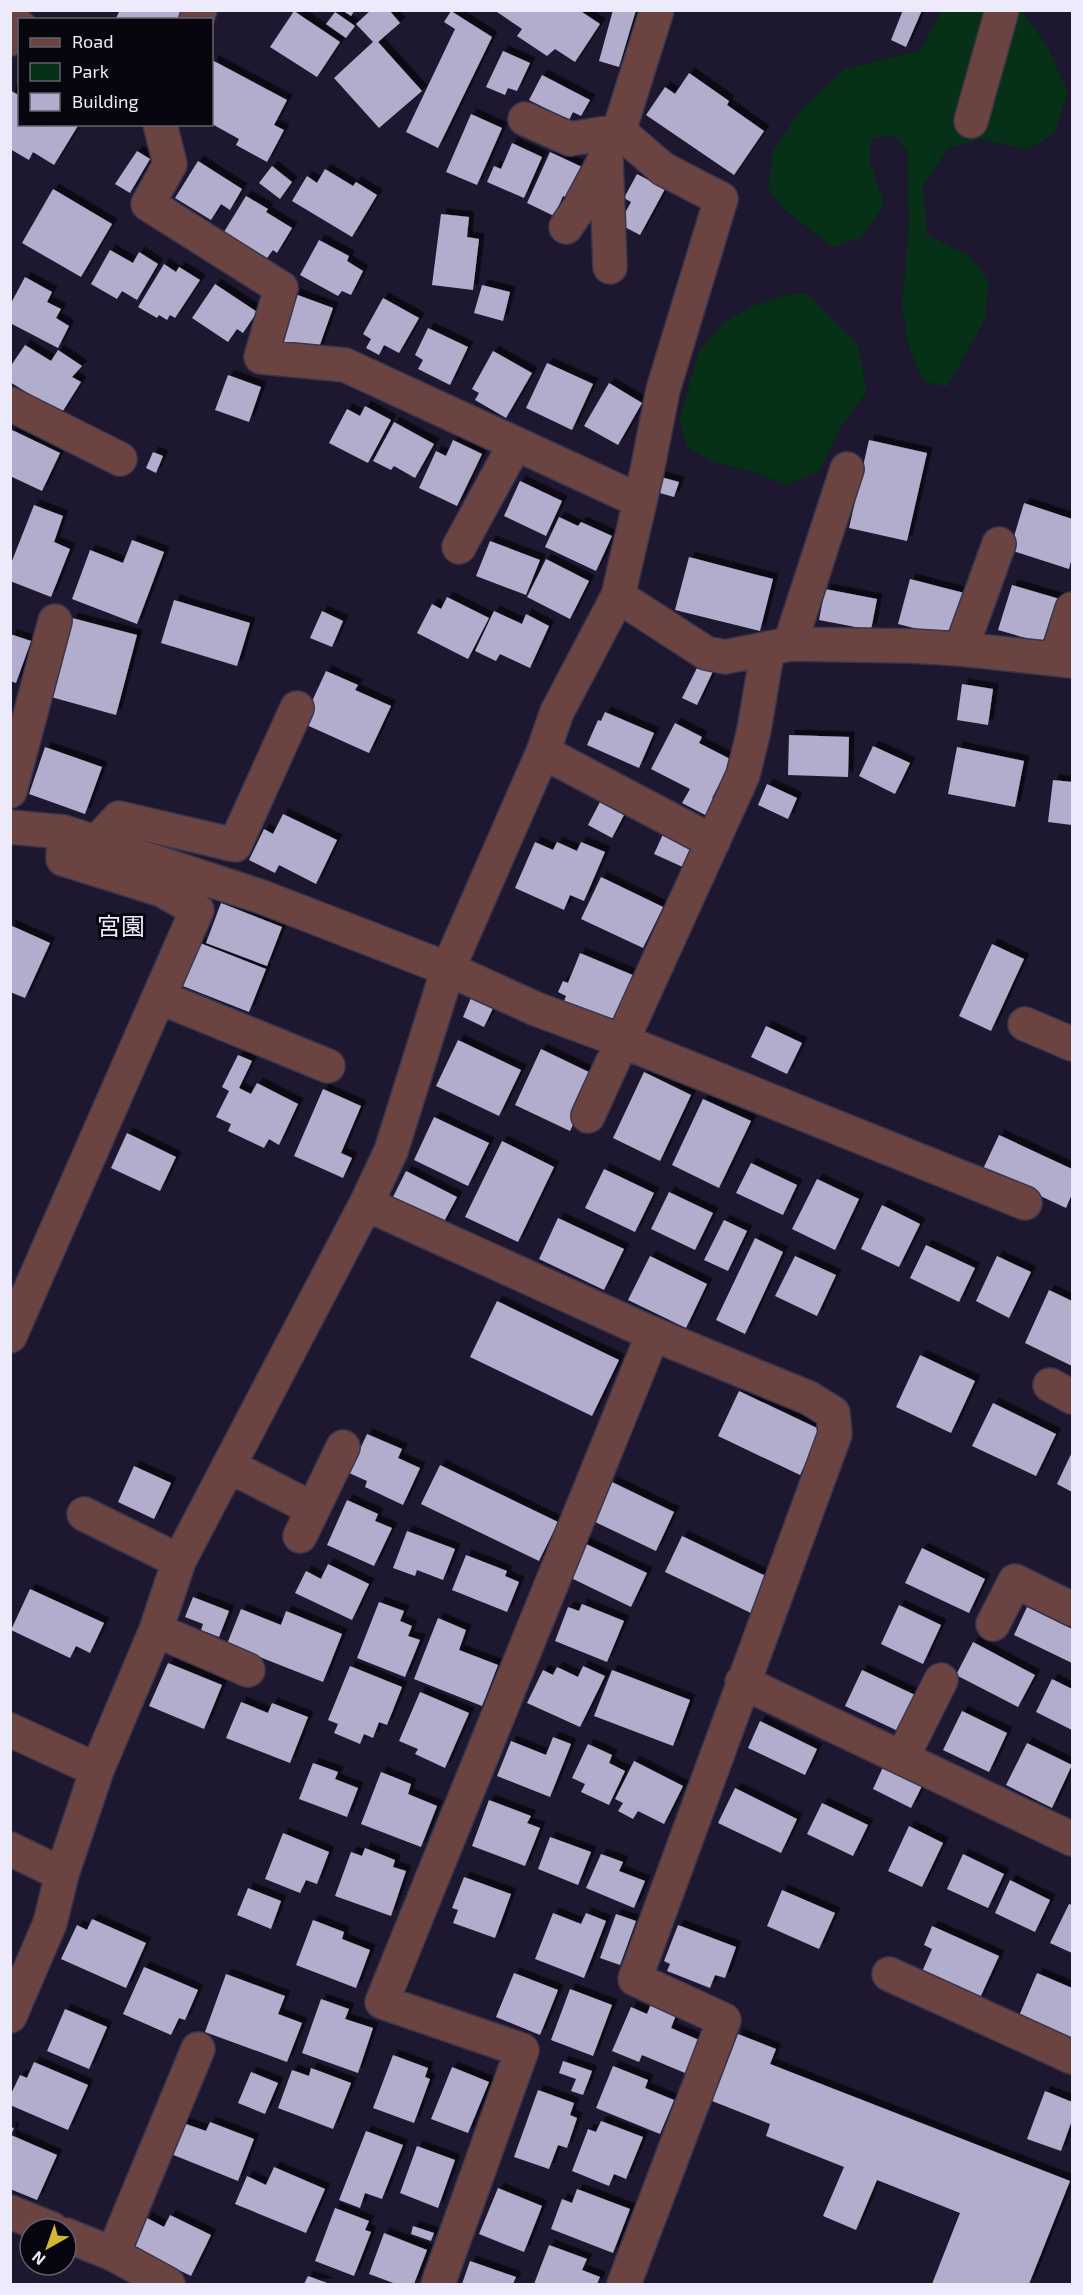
<svg xmlns="http://www.w3.org/2000/svg" width="1083" height="2295" font-family="'Exo 2','Noto Sans JP',sans-serif">
  <style>
    .green { fill: #063117 }
    .building { fill: #b2adcc; filter: url(#shadow) }
    .lines { fill: none; stroke-linecap: round; stroke-linejoin: round }
    .minor-casing { stroke: #3a354c; stroke-width: 36 }
    .minor { stroke: #6b4442; stroke-width: 33 }
    .labels { text-anchor: middle; stroke-width: 6; stroke-linejoin: round; paint-order: stroke }
    .quarter-label { font-size: 24px; fill: #edeafb; stroke: #07050e }
  </style>
  <defs>
    <filter id="shadow"><feDropShadow dx="5.5" dy="-5.5" stdDeviation="0" flood-color="#0009"/></filter>
  </defs>
  <rect width="100%" height="100%" fill="#1d172f"/>
  <!-- green -->
  <path class="green" d="M942,11H1022L1047,46L1068,93L1054,134L1027,150L981,139L948,148L923,186L927,235L970,256L989,282L985,319L947,387L923,381L908,345L902,306L909,225L907,151L894,136L873,138L869,159L884,204L862,237L833,247L785,210L768,189L773,151L799,112L844,69L919,51Z
    M806,293L857,344L867,391L841,427L819,471L787,485L751,471L715,463L687,447L680,420L698,353L723,323L753,306L787,295Z"/>
  <!-- building -->
  <path class="building" d="M120,10H183L177,20H115Z
    M342,10H355L351,16Z
    M371,10H389L400,23L378,42L422,91L379,128L334,78L373,42L356,24Z
    M498,10H579L600,24L575,62L555,49L547,56L517,36L522,29L497,12Z
    M613,10H636L619,67L599,61Z
    M903,10H922L906,47L891,40Z
    M294,11L340,42L317,77L270,47Z
    M451,11L492,37L438,148L406,132L455,29L444,22Z
    M335,12L355,26L346,38L326,24Z
    M503,51L530,63L517,91L508,88L505,95L486,87Z
    M212,60L287,100L274,125L284,130L267,162L236,145L239,139L212,124Z
    M689,73L729,101L727,105L764,131L734,175L646,115L665,87L675,94Z
    M542,75L590,100L581,116L573,112L569,120L529,100Z
    M10,90L20,96V124H39L43,127L44,124H79L54,165L33,152L29,160L10,149Z
    M471,114L502,128L477,185L446,172Z
    M512,143L542,157L524,198L487,182L494,166L501,169Z
    M137,151L150,159L130,193L115,184Z
    M550,152L584,168L570,199L563,196L554,216L527,203Z
    M198,161L242,189L230,210L221,204L211,220L175,198Z
    M272,166L292,182L280,199L259,183Z
    M325,169L353,186L356,182L377,195L352,237L292,201L307,176L317,183Z
    M637,174L665,189L640,235L619,224L631,202L624,198Z
    M53,189L112,224L81,277L22,243Z
    M246,196L268,209L266,212L292,228L277,253L273,250L267,258L224,232Z
    M441,214L469,217L467,237L479,239L473,290L432,285Z
    M319,240L349,256L347,261L363,271L351,295L342,291L338,296L300,275Z
    M110,250L133,263L139,252L158,264L137,300L122,291L117,299L91,284Z
    M164,264L176,272L179,267L200,280L175,318L170,315L167,320L159,315L157,318L138,307Z
    M25,277L52,292L47,302L61,309L56,318L69,326L58,348L10,323V305Z
    M215,284L257,312L243,333L237,329L228,342L192,318Z
    M482,285L510,292L503,321L474,313Z
    M295,294L333,308L317,353L279,340Z
    M383,298L419,318L399,353L384,345L379,355L366,348L371,339L363,334Z
    M428,328L468,347L450,385L418,369L423,360L415,355Z
    M25,345L51,361L58,350L82,366L72,377L81,382L61,414L10,382V367Z
    M493,351L532,373L506,418L475,400L479,393L472,389Z
    M547,363L593,384L572,430L526,408Z
    M228,375L261,387L249,422L215,410Z
    M609,383L642,403L618,445L584,426Z
    M365,406L391,420L368,463L329,443L347,409L360,416Z
    M394,422L434,444L415,478L394,466L391,470L373,461Z
    M10,429L60,453L42,491L10,476Z
    M453,440L482,454L457,506L419,488L436,451L446,456Z
    M869,440L927,453L907,541L849,528Z
    M153,452L163,456L156,473L146,468Z
    M657,476L679,482L674,497L653,491Z
    M520,481L562,501L546,536L504,516Z
    M1024,503L1072,519V557L1069,569L1010,550Z
    M34,505L63,516L54,542L70,549L51,597L10,581V566Z
    M559,517L578,526L581,522L612,536L596,571L545,547Z
    M132,540L164,552L137,624L72,599L90,550L123,563Z
    M490,541L540,560L526,595L476,576Z
    M689,557L773,579L760,631L675,610Z
    M546,559L589,581L570,619L527,597Z
    M910,579L964,593L953,638L898,624Z
    M1012,585L1063,600L1050,645L998,630Z
    M825,589L877,599L871,630L819,620Z
    M447,597L489,618L468,659L417,633L432,604L441,609Z
    M174,600L250,623L237,666L161,643Z
    M322,611L343,621L332,647L310,638Z
    M494,611L522,624L526,614L549,626L530,668L500,654L496,661L475,651Z
    M72,618L137,635L116,715L51,697Z
    M10,634L31,641L16,683L10,681Z
    M701,660L715,667L697,705L682,698Z
    M326,671L358,685L355,690L391,706L369,753L302,723Z
    M962,684L993,689L988,725L957,720Z
    M605,712L654,733L639,768L587,745L598,720L601,721Z
    M675,723L702,737L699,743L732,760L712,798L719,801L711,818L682,803L690,789L651,769Z
    M789,735L849,737L848,777L788,775Z
    M873,746L910,763L895,794L859,776Z
    M45,747L102,767L85,814L29,794Z
    M957,747L1024,761L1015,807L948,794Z
    M1053,780L1072,782V825L1048,822Z
    M767,784L797,798L788,819L758,805Z
    M601,800L625,813L612,838L588,825Z
    M283,814L337,840L316,884L279,865L275,873L249,860L264,829L273,834Z
    M664,832L695,846L685,868L654,854Z
    M535,842L553,850L557,842L577,851L581,842L605,852L584,901L570,895L564,910L515,888Z
    M601,877L663,907L643,948L581,919Z
    M221,903L282,927L267,966L206,943Z
    M10,925L50,943L25,998L10,992Z
    M200,943L266,969L249,1012L175,983Z
    M992,944L1024,959L991,1031L959,1016Z
    M580,953L635,976L614,1026L563,1004L566,996L558,992L563,981L568,983Z
    M471,998L493,1008L484,1027L463,1017Z
    M766,1026L802,1043L787,1074L751,1057Z
    M458,1040L521,1070L499,1116L436,1086Z
    M541,1049L597,1076L570,1131L515,1105Z
    M238,1055L252,1061L239,1088L251,1094L257,1083L298,1104L279,1145L269,1139L264,1148L228,1131L231,1124L216,1117L229,1091L222,1087Z
    M644,1072L691,1095L660,1161L613,1138Z
    M323,1089L361,1106L341,1153L352,1158L343,1178L294,1156Z
    M703,1099L751,1121L719,1188L672,1165Z
    M434,1117L489,1143L468,1186L414,1160Z
    M127,1133L176,1157L160,1191L111,1168Z
    M999,1135L1072,1169V1194L1066,1208L983,1169Z
    M502,1141L554,1167L518,1242L465,1217Z
    M751,1163L797,1185L783,1215L736,1193Z
    M604,1169L654,1193L635,1232L585,1208Z
    M406,1171L457,1197L439,1231L389,1205Z
    M817,1179L859,1199L835,1250L792,1229Z
    M669,1192L713,1213L695,1250L651,1229Z
    M882,1205L920,1224L899,1267L861,1249Z
    M558,1218L624,1249L604,1290L539,1259Z
    M724,1220L747,1231L728,1271L704,1260Z
    M755,1238L783,1252L745,1334L716,1320Z
    M926,1245L975,1268L959,1302L910,1278Z
    M650,1256L707,1284L686,1328L628,1300Z
    M795,1256L836,1275L817,1316L775,1296Z
    M997,1256L1031,1272L1009,1318L976,1301Z
    M1049,1290L1072,1301V1366L1025,1343Z
    M497,1301L619,1360L592,1416L470,1357Z
    M920,1355L975,1381L951,1433L896,1407Z
    M739,1391L821,1430L800,1475L718,1436Z
    M993,1403L1056,1434L1036,1476L972,1446Z
    M367,1434L402,1449L398,1458L420,1468L403,1505L365,1487L367,1481L349,1473Z
    M1072,1452V1492L1057,1484Z
    M440,1465L558,1522L539,1561L421,1504Z
    M134,1466L171,1483L154,1519L118,1502Z
    M612,1482L674,1512L656,1551L593,1521Z
    M347,1500L378,1514L375,1521L392,1528L374,1566L327,1545Z
    M407,1531L455,1549L443,1580L417,1570L415,1576L393,1568Z
    M682,1536L770,1578L753,1614L665,1572Z
    M584,1543L647,1573L631,1607L569,1577Z
    M922,1548L985,1579L969,1613L905,1583Z
    M466,1555L507,1571L505,1576L519,1582L507,1612L452,1590Z
    M328,1564L369,1584L352,1620L295,1593L306,1571L321,1579Z
    M30,1589L104,1623L90,1653L76,1646L70,1658L11,1630Z
    M193,1597L229,1611L219,1637L201,1630L203,1624L185,1617Z
    M379,1602L404,1611L400,1621L412,1626L408,1636L420,1640L405,1677L357,1658Z
    M582,1604L624,1621L607,1662L555,1641L568,1607L579,1611Z
    M899,1605L941,1625L923,1664L881,1644Z
    M1027,1607L1072,1629V1663L1014,1635Z
    M241,1609L281,1625L286,1611L342,1634L323,1682L227,1644Z
    M438,1618L466,1630L459,1650L498,1665L482,1706L414,1679Z
    M973,1642L1035,1675L1018,1707L956,1675Z
    M168,1663L222,1685L204,1729L149,1706Z
    M350,1666L402,1687L387,1725L379,1722L373,1738L364,1734L360,1744L334,1733L338,1724L328,1720Z
    M583,1666L605,1676L580,1727L527,1703L543,1670L553,1675L557,1667L578,1677Z
    M612,1670L690,1700L673,1746L594,1716Z
    M862,1670L915,1695L898,1731L845,1706Z
    M1052,1679L1072,1689V1730L1036,1712Z
    M420,1692L469,1713L445,1768L415,1754L418,1749L399,1741Z
    M241,1702L268,1713L272,1703L308,1717L290,1763L226,1738Z
    M962,1711L1007,1733L989,1772L943,1750Z
    M760,1721L817,1749L805,1775L748,1748Z
    M553,1737L571,1744L550,1797L497,1776L511,1741L546,1755Z
    M1027,1743L1072,1765L1052,1808L1006,1785Z
    M588,1744L612,1755L609,1763L625,1771L609,1805L581,1792L585,1784L572,1778Z
    M634,1761L683,1786L664,1824L638,1811L633,1819L618,1811L623,1803L615,1799Z
    M313,1763L338,1772L335,1779L358,1788L347,1817L299,1799Z
    M883,1767L922,1786L911,1808L873,1789Z
    M381,1772L411,1784L408,1794L437,1806L421,1847L361,1824Z
    M735,1788L797,1819L781,1853L718,1823Z
    M489,1800L531,1816L527,1823L540,1828L525,1866L472,1846Z
    M822,1803L868,1825L853,1856L807,1834Z
    M909,1826L943,1843L922,1887L888,1871Z
    M283,1833L329,1852L317,1884L306,1880L300,1893L265,1879Z
    M550,1837L591,1852L578,1885L538,1869Z
    M365,1848L395,1860L393,1867L406,1871L391,1916L335,1896L351,1852L362,1856Z
    M601,1854L623,1862L619,1871L645,1881L634,1908L586,1888Z
    M963,1854L1004,1874L988,1908L947,1889Z
    M464,1877L511,1894L495,1938L453,1923L458,1910L452,1908Z
    M1010,1880L1050,1900L1035,1932L995,1913Z
    M248,1888L281,1901L271,1929L237,1915Z
    M782,1890L835,1913L819,1949L767,1926Z
    M1069,1904L1072,1905V1953L1050,1943Z
    M553,1913L581,1924L586,1913L606,1921L584,1978L535,1959Z
    M616,1914L636,1921L620,1965L600,1958Z
    M92,1919L146,1943L126,1988L61,1959L77,1925L87,1930Z
    M313,1920L344,1932L342,1939L370,1950L356,1988L296,1965Z
    M678,1925L736,1947L725,1978L715,1975L710,1988L667,1971L670,1964L664,1961Z
    M932,1926L999,1956L979,2000L921,1974L932,1949L924,1945Z
    M144,1967L198,1990L185,2020L179,2018L171,2035L123,2014Z
    M514,1973L558,1990L540,2035L496,2017Z
    M1037,1973L1072,1988V2039L1019,2016Z
    M226,1974L285,1996L278,2014L302,2023L287,2062L205,2032Z
    M570,1989L612,2005L593,2056L551,2040Z
    M321,1999L349,2009L345,2019L373,2028L358,2073L302,2053Z
    M651,2004L676,2015L671,2028L699,2040L685,2073L642,2055L639,2062L612,2051L631,2007L647,2014Z
    M65,2009L107,2027L89,2069L47,2051Z
    M738,2034L776,2049L770,2064L1070,2181L1029,2284H932L960,2213L877,2180L856,2230L823,2216L844,2167L766,2136L770,2124L712,2101Z
    M393,2055L428,2068L425,2077L430,2079L414,2123L373,2108Z
    M563,2061L592,2071L583,2095L571,2091L576,2079L559,2073Z
    M34,2062L88,2085L68,2130L10,2105V2096L20,2075L27,2078Z
    M613,2066L648,2080L645,2088L674,2100L660,2134L596,2108Z
    M452,2067L489,2082L468,2133L431,2119Z
    M311,2068L351,2083L333,2129L278,2108L292,2070L309,2076Z
    M251,2072L278,2083L265,2114L238,2103Z
    M538,2090L574,2103L570,2115L577,2118L567,2148L558,2145L549,2169L514,2157Z
    M1045,2091L1072,2102V2120L1061,2151L1027,2139Z
    M601,2121L643,2137L626,2179L614,2174L609,2186L572,2171L588,2129L596,2132Z
    M210,2122L254,2139L238,2181L171,2154L183,2123L206,2131Z
    M10,2127L14,2128L11,2135L57,2155L37,2200L10,2189Z
    M366,2131L403,2145L382,2199L365,2193L360,2208L339,2200Z
    M417,2146L455,2160L438,2208L400,2193Z
    M274,2167L325,2189L306,2233L235,2204L247,2176L266,2185Z
    M498,2188L542,2206L524,2252L479,2234Z
    M577,2189L630,2209L613,2253L551,2229L562,2199L572,2203Z
    M335,2208L369,2221L365,2230L371,2232L354,2276L315,2261Z
    M170,2215L211,2235L191,2276L132,2247L147,2218L164,2227Z
    M413,2226L434,2233L431,2241L411,2234Z
    M384,2233L427,2250L414,2284H396L369,2274Z
    M549,2245L587,2259L582,2270L600,2277L597,2284H534Z
    M470,2261L516,2277L513,2284H462Z
    M308,2276L330,2284H304Z"/>
  <g class="lines">
    <!-- minor casing -->
    <g class="minor-casing">
      <path id="minor" d="M196,20L200,10
        M10,39L20,27
        M525,119L570,139L619,131
        M971,121L1002,10
        M160,124L170,164L148,204L281,288L261,357L345,365L640,501
        M606,157L610,267
        M566,227L579,208L605,159
        M10,404L120,459
        M459,547L515,444
        M618,596L706,653L725,657L790,644L911,646L961,649L1072,661
        M790,644L847,469
        M961,649L999,544
        M1056,659L1072,609
        M543,752L713,842
        M10,791L55,621
        M10,827L64,832L262,897L448,969L536,1009L622,1041L1025,1203
        M96,843L119,818L235,845L297,708
        M159,997L328,1066
        M1025,1024L1072,1044
        M588,1116L743,775L754,730L768,648
        M366,1204L653,1334L809,1398L833,1413L835,1434L635,1979L724,2020L624,2284
        M10,1336L197,910L162,890L63,859L64,832
        M1050,1385L1072,1397
        M229,1466L313,1509
        M84,1514L179,1561
        M300,1536L343,1447
        M993,1624L1015,1581L1072,1609
        M156,1630L248,1670
        M742,1682L1072,1839
        M10,1730L97,1770
        M902,1758L941,1680
        M10,1849L62,1874
        M889,1974L1072,2057
        M10,2016L50,1923L62,1874L97,1770L156,1630L179,1561L366,1204L391,1151L448,969L543,752L557,712L618,596L647,471L663,390L721,199L663,169L619,131L657,10
        M10,2212L52,2229
        M66,2235L113,2254L168,2284
        M113,2254L198,2049
        M438,2284L522,2050L382,2002L653,1334"/>
    </g>
    <!-- minor -->
    <use href="#minor" class="minor"/>
  </g>
  <g class="labels">
    <!-- quarter labels -->
    <g class="quarter-label">
      <text x="121" y="935">宮園</text>
    </g>
  </g>
  <!-- border -->
  <rect width="1083" height="2295" fill="none" stroke="#edeafb" stroke-width="24"/>
  <!-- legend -->
  <rect x="18" y="18" width="195" height="108" fill="#07050e" stroke="#63616d" stroke-width="1.5"/>
  <rect x="30" y="38" width="30" height="9" fill="#6b4442" stroke="#63616d" stroke-width="1.5"/>
  <text x="72" y="48" font-size="18" fill="#edeafb">Road</text>
  <rect x="30" y="63" width="30" height="18" fill="#063117" stroke="#63616d" stroke-width="1.5"/>
  <text x="72" y="78" font-size="18" fill="#edeafb">Park</text>
  <rect x="30" y="93" width="30" height="18" fill="#b2adcc" stroke="#63616d" stroke-width="1.5"/>
  <text x="72" y="108" font-size="18" fill="#edeafb">Building</text>
  <!-- north arrow -->
  <g transform="translate(48 2247) rotate(220)"><circle r="28" fill="#07050e" stroke="#63616d" stroke-width="1.5"/>
  <path d="M0-4.5L10 22L0 15L-10 22Z" fill="#d4b635"/>
  <text y="-9" font-size="16" font-weight="bold" text-anchor="middle" fill="#edeafb">N</text>
  </g>
</svg>
